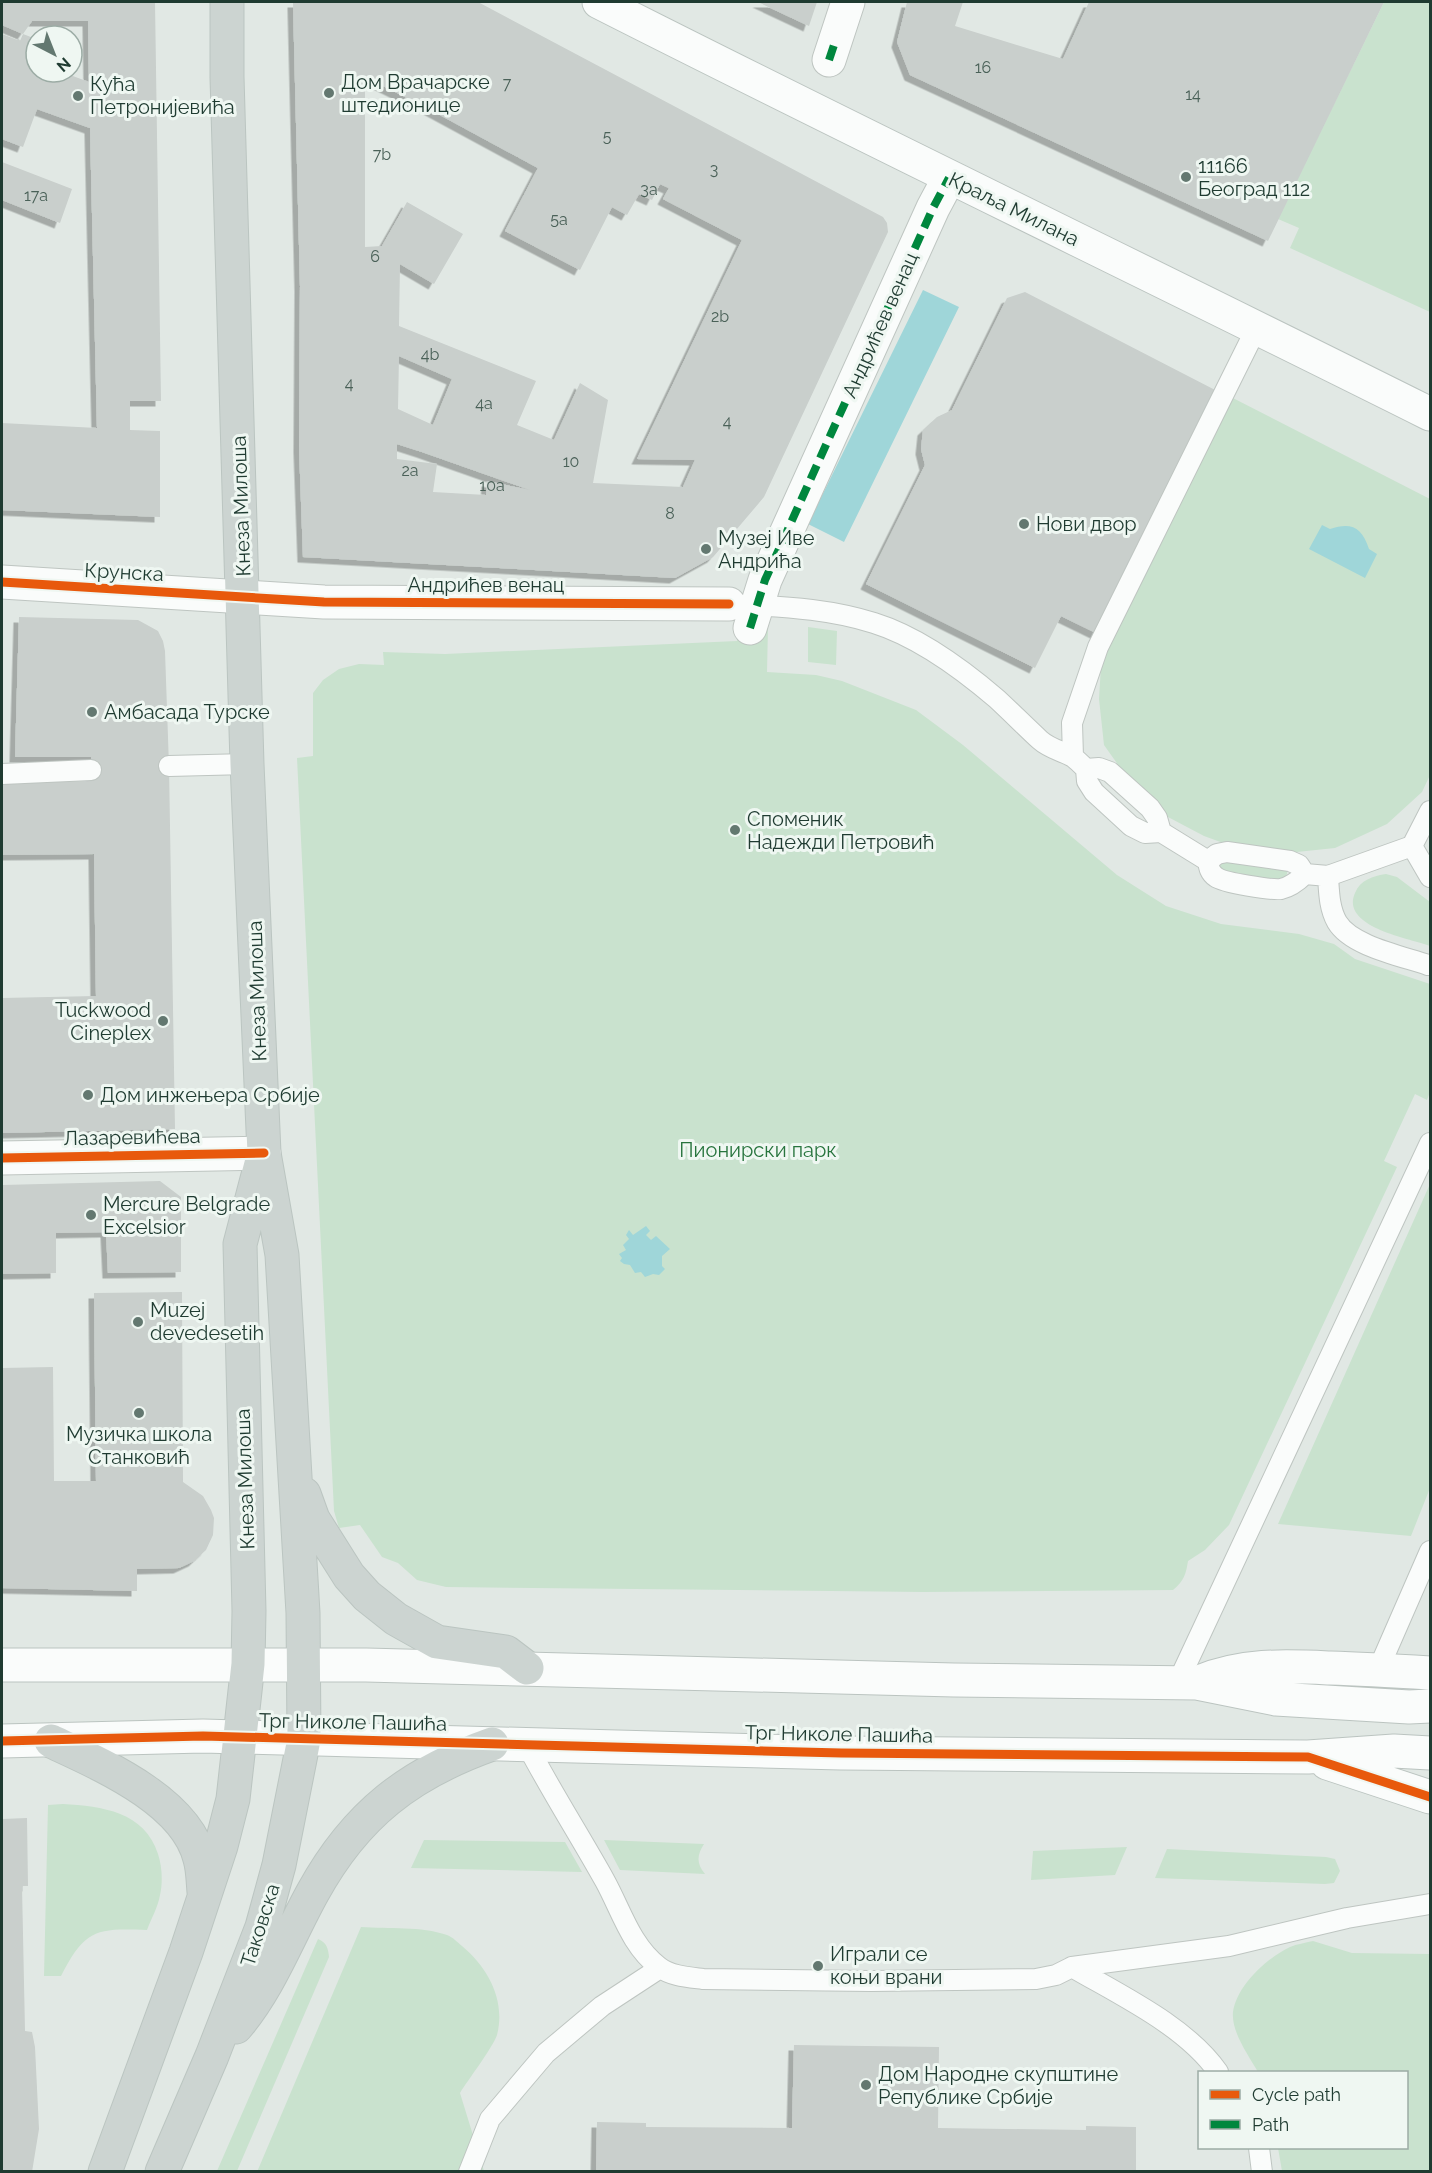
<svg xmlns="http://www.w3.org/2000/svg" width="1432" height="2173" font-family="Raleway,sans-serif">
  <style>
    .green { fill: #c9e2ce }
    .water { fill: #9fd6d9 }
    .building { fill: #c9cfcc; fill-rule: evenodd; filter: url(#shadow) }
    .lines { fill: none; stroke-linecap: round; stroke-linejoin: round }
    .lane-casing { stroke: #bec5c1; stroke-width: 22 }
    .street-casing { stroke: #bec5c1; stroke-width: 35 }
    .secondary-casing { stroke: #bbc4c0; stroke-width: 35 }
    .primary-casing { stroke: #bbc5c1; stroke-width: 35 }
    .lane { stroke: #fafcfb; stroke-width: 20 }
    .street { stroke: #fafcfb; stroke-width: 33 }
    .secondary { stroke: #fafcfb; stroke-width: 33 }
    .primary { stroke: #ccd4d1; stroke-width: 33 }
    .quiet { stroke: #00873e; stroke-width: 8; stroke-dasharray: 15 8; stroke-linecap: butt }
    .cycleway-casing { stroke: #eff7f2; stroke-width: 13 }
    .cycleway { stroke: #e8590c; stroke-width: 9 }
    .poi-dot { fill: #637870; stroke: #eff7f2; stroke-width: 2 }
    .labels { text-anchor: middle; stroke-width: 6; stroke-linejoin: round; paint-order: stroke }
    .number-label { font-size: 16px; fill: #4a6158 }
    .poi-label { font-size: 20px; fill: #1f3b31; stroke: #eff7f2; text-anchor: start }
    .street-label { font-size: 20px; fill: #1f3b31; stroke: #eff7f2 }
    .park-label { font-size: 20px; fill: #27743d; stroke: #eff7f2 }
  </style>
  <defs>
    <filter id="shadow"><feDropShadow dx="-5.5" dy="5.5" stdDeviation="0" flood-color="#0004"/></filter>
  </defs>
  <rect width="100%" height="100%" fill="#e1e8e4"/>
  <!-- green -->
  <path class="green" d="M1384,2H1430V312L1290,248L1299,228L1278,219Z
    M1227,395L1430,499V775L1422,792L1387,824L1335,848L1287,853L1237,848L1204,836L1168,817L1131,783L1104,745L1099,699L1102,649Z
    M768,627L767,672L816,675L842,681L916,710L963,745L1117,875L1166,906L1221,924L1299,934L1334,944L1355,959L1430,984V1092L1427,1100L1415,1094L1384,1161L1397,1167L1229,1525L1205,1550L1188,1561C1186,1574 1184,1581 1173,1590L923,1592L446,1587L417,1580L398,1563L382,1557L360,1525L339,1528L334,1511L297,758L313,756V693L323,680L339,669L359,664L384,665L383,652L445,654L737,641L739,628Z
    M808,627L837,631L836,665L808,662Z
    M1220,860L1287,870C1288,876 1285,877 1280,880L1220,872L1217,863Z
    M1386,874L1397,877L1430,902V946C1408,938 1340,927 1355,893C1360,880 1373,876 1386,874Z
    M1430,1184V1488L1411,1536L1278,1524Z
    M63,1804C102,1806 145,1812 158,1854C162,1866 163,1882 160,1895C158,1907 151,1919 147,1930C96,1928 85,1929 61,1976H44L48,1805Z
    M424,1840L565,1842L582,1872L411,1868Z
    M604,1840L704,1844C697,1855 696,1863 705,1874L620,1870Z
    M1127,1847L1115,1875L1031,1880L1033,1851Z
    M1167,1849L1326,1857L1335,1859L1340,1871L1334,1883L1325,1884L1155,1878Z
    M361,1927C389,1929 421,1926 447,1935C453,1937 458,1943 462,1946C488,1968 506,2000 497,2035C493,2047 468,2080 460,2093L484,2171L257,2172Z
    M318,1939C327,1943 328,1948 329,1957L237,2171H217Z
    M1313,1941L1352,1953L1430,1954V2171H1282L1278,2148H1406V2072H1258C1249,2056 1231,2032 1233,2012C1237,1985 1267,1958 1290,1947C1297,1944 1305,1943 1313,1941Z"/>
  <!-- water -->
  <path class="water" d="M923,290L959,307L844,542L808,524Z
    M1322,525L1330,529C1351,522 1362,527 1369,549L1377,554L1365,578L1309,549Z
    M646,1226L650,1231L646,1235L651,1240L656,1236L670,1249L662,1256V1266L665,1269L659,1275L653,1274L645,1277L641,1272L635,1273L630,1265L624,1264L620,1261L622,1258L619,1254L626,1250L623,1245L629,1239L626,1235L629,1230L633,1235Z"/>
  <!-- building -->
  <path class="building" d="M2,2H155L161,401H130V430L160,431V517L2,510V423L97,428L90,128L37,109L23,147L2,139V34L20,41L23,34L36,39V72H62L89,82L88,21H32L23,34L2,25Z
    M293,2H478L883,217L887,223L888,232L764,497L713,557L675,578L303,557L299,447L300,286ZM365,77L427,108L538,168L505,231L580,270L612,207L627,215L639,194L652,200L660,184L669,188L663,199L742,240L637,459L695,460L683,487L593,483L608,400L580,383L554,440L517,425L536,381L399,326L400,264L434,284L463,234L407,202L382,246L365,247ZM399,356L452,379L433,425L398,409ZM397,444L422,452L530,490L487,481L486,495L433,492L437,464L397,459Z
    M758,2H817L809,26Z
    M907,2H963L955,26L1063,59L1089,2H1384L1268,241L910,75L897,42Z
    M2,162L72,189L60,223L2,200Z
    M1025,292L1219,392L1098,634L1061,616L1035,668L866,584L925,465L921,449L923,430L937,417L952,410L1007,298Z
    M19,617L138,620L158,631L163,641L165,651L169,766L175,1129L2,1133V998L96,996L94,854L2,855V783L92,781L91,757H15Z
    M160,1181L181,1197V1272L108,1273L106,1232L56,1233V1273L2,1274V1185Z
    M182,1292L183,1482L203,1496L211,1510L214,1518L213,1535L206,1550L194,1561L179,1568L137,1569V1591L2,1588V1368L53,1367L54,1481H96L94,1293Z
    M27,1818L28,1886H22L25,2031L32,2032L35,2047L39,2129L32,2172H2V1819Z
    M794,2045L939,2047L938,2128L1086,2130V2126L1136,2127V2172L596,2171L597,2122L646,2123V2127L792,2128Z"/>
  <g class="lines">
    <!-- lane casing -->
    <g class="lane-casing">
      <path id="lane" d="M748,605C791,607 833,610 874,623C919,637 962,669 997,699C1012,713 1026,727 1040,740C1050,749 1062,751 1073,757C1077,760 1082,765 1086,769
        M1073,757L1072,723L1098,647L1257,327
        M169,766L247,764
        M1086,769L1087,781L1094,792L1131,826L1145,833L1161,832L1208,861C1209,868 1210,873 1216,877C1224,883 1271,890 1281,889C1290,887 1299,880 1305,874L1328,876L1412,846
        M1086,769L1099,768L1110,772L1150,808L1157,818L1161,832
        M2,774L91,770
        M1430,811L1412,846L1430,877
        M1208,861L1217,854L1227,852L1290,861L1299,865L1305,874
        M1328,876C1329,891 1329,908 1337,922C1351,946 1402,956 1428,965
        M1378,1670L1430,1551
        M1178,1682L1430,1143
        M527,1745C551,1791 580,1836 605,1881C621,1910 631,1946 659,1967C671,1976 687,1977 703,1979L871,1981L1036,1979L1056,1975L1072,1967L1229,1946L1347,1918L1430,1904
        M1072,1967C1120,1995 1186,2026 1218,2072
        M1259,2148L1262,2172
        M469,2172L490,2119L546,2053L602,2006L660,1968"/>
    </g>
    <!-- street casing -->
    <g class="street-casing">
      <path id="street" d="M829,60L848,2
        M2,582L324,602L729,604
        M750,628L765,580L933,208L949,178
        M2,1158L264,1153"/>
    </g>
    <!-- secondary casing -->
    <g class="secondary-casing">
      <path id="secondary" d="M599,2C875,142 1154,276 1430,414
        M2,1665H366L954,1680L1197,1683L1276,1699L1409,1707L1430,1706
        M1199,1682C1243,1664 1283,1666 1330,1668C1363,1669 1397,1671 1430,1673
        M2,1741L203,1736L841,1753L1308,1757L1394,1751L1430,1753
        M1327,1763L1430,1797"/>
    </g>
    <!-- primary casing -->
    <g class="primary-casing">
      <path id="primary" d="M304,1494L313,1519L349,1576L367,1596L396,1619L437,1642L506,1652L527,1668
        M51,1741C100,1764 186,1800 200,1859C203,1869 203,1881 204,1892
        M236,2027C270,1987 288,1937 313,1892C356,1814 410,1773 492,1744
        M105,2172L186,1952L221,1846L233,1799L248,1664L249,1611L240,1244L261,1164
        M162,2172L212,2056L262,1927L279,1865L304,1739L303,1613L282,1255L264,1153L247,764L227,77V2"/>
    </g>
    <!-- lane -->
    <use href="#lane" class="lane"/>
    <!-- street -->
    <use href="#street" class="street"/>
    <!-- secondary -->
    <use href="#secondary" class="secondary"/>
    <!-- primary -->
    <use href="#primary" class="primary"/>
    <!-- quiet -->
    <path class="quiet" d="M829,60L835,42
      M750,628L765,580L933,208L949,178"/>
    <!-- cycleway casing -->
    <g class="cycleway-casing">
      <path id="cycleway" d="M2,582L324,602L729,604
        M2,1158L264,1153
        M2,1741L203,1736L841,1753L1308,1757L1430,1797"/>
    </g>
    <!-- cycleway -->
    <use href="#cycleway" class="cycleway"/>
  </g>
  <!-- markers -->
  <g class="poi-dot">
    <circle cx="329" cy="93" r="6"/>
    <circle cx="78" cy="96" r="6"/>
    <circle cx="1186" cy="177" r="6"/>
    <circle cx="1024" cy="524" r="6"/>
    <circle cx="706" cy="549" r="6"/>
    <circle cx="92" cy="712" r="6"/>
    <circle cx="735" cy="830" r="6"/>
    <circle cx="163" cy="1021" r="6"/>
    <circle cx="88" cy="1095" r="6"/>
    <circle cx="91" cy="1215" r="6"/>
    <circle cx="138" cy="1322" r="6"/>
    <circle cx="139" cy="1413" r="6"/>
    <circle cx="818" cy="1966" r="6"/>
    <circle cx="866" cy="2085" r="6"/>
  </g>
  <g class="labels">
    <!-- number labels -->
    <g class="number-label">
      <text x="983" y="73">16</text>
      <text x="507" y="89">7</text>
      <text x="1193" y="100">14</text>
      <text x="607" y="142">5</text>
      <text x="382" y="160">7b</text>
      <text x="714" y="175">3</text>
      <text x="649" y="195">3a</text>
      <text x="36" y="201">17a</text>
      <text x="559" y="225">5a</text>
      <text x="375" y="262">6</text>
      <text x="720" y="322">2b</text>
      <text x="430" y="360">4b</text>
      <text x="349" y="389">4</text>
      <text x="484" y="409">4a</text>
      <text x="727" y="427">4</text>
      <text x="571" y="467">10</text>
      <text x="410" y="476">2a</text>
      <text x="492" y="491">10a</text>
      <text x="670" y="519">8</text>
    </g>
    <!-- poi labels -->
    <g class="poi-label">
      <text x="341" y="89">Дом Врачарске<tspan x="341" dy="23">штедионице</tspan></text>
      <text x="90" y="91">Кућа<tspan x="90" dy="23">Петронијевића</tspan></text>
      <text x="1198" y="173">11166<tspan x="1198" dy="23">Београд 112</tspan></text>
      <text x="1036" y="531">Нови двор</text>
      <text x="718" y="545">Музеј Иве<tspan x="718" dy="23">Андрића</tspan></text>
      <text x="104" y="719">Амбасада Турске</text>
      <text x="747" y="826">Споменик<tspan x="747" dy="23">Надежди Петровић</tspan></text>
      <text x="151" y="1017" text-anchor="end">Tuckwood<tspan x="151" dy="23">Cineplex</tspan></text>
      <text x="100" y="1102">Дом инжењера Србије</text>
      <text x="103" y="1211">Mercure Belgrade<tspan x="103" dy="23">Excelsior</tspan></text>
      <text x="150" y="1317">Muzej<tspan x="150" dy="23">devedesetih</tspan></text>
      <text x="139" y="1441" text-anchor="middle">Музичка школа<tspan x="139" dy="23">Станковић</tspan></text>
      <text x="830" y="1961">Играли се<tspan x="830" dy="23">коњи врани</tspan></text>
      <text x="878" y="2081">Дом Народне скупштине<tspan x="878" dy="23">Републике Србије</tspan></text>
    </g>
    <!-- street labels -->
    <g class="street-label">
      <text transform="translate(1014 209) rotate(26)" y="7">Краља Милана</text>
      <text transform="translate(880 325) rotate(-66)" y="7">Андрићев венац</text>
      <text transform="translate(241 506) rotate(-92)" y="7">Кнеза Милоша</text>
      <text transform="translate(124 572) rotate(3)" y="7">Крунска</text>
      <text x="486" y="592">Андрићев венац</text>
      <text transform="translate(257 991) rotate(-92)" y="7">Кнеза Милоша</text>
      <text transform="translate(132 1137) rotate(-1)" y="7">Лазаревићева</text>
      <text transform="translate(245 1479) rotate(-92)" y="7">Кнеза Милоша</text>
      <text transform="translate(353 1722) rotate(1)" y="7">Трг Николе Пашића</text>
      <text transform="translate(839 1734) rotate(1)" y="7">Трг Николе Пашића</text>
      <text transform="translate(260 1925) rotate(-72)" y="7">Таковска</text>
    </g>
    <!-- park labels -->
    <g class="park-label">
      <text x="758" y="1157">Пионирски парк</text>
    </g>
  </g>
  <!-- border -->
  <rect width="1432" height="2173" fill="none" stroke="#1f3b31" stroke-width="6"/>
  <!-- legend -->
  <rect x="1198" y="2071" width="210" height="78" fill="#eff7f2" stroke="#9caca5" stroke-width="1.5"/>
  <rect x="1210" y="2090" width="30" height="9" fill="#e8590c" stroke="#9caca5" stroke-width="1.5"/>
  <text x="1252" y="2101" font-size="18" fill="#1f3b31">Cycle path</text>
  <rect x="1210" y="2120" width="30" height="9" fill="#00873e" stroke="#9caca5" stroke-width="1.5"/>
  <text x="1252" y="2131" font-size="18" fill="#1f3b31">Path</text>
  <!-- north arrow -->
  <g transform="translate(54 54) rotate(138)"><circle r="28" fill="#eff7f2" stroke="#9caca5" stroke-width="1.5"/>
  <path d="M0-4.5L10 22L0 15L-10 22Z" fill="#637870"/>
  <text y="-9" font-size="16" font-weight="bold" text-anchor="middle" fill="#1f3b31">N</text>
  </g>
</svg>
